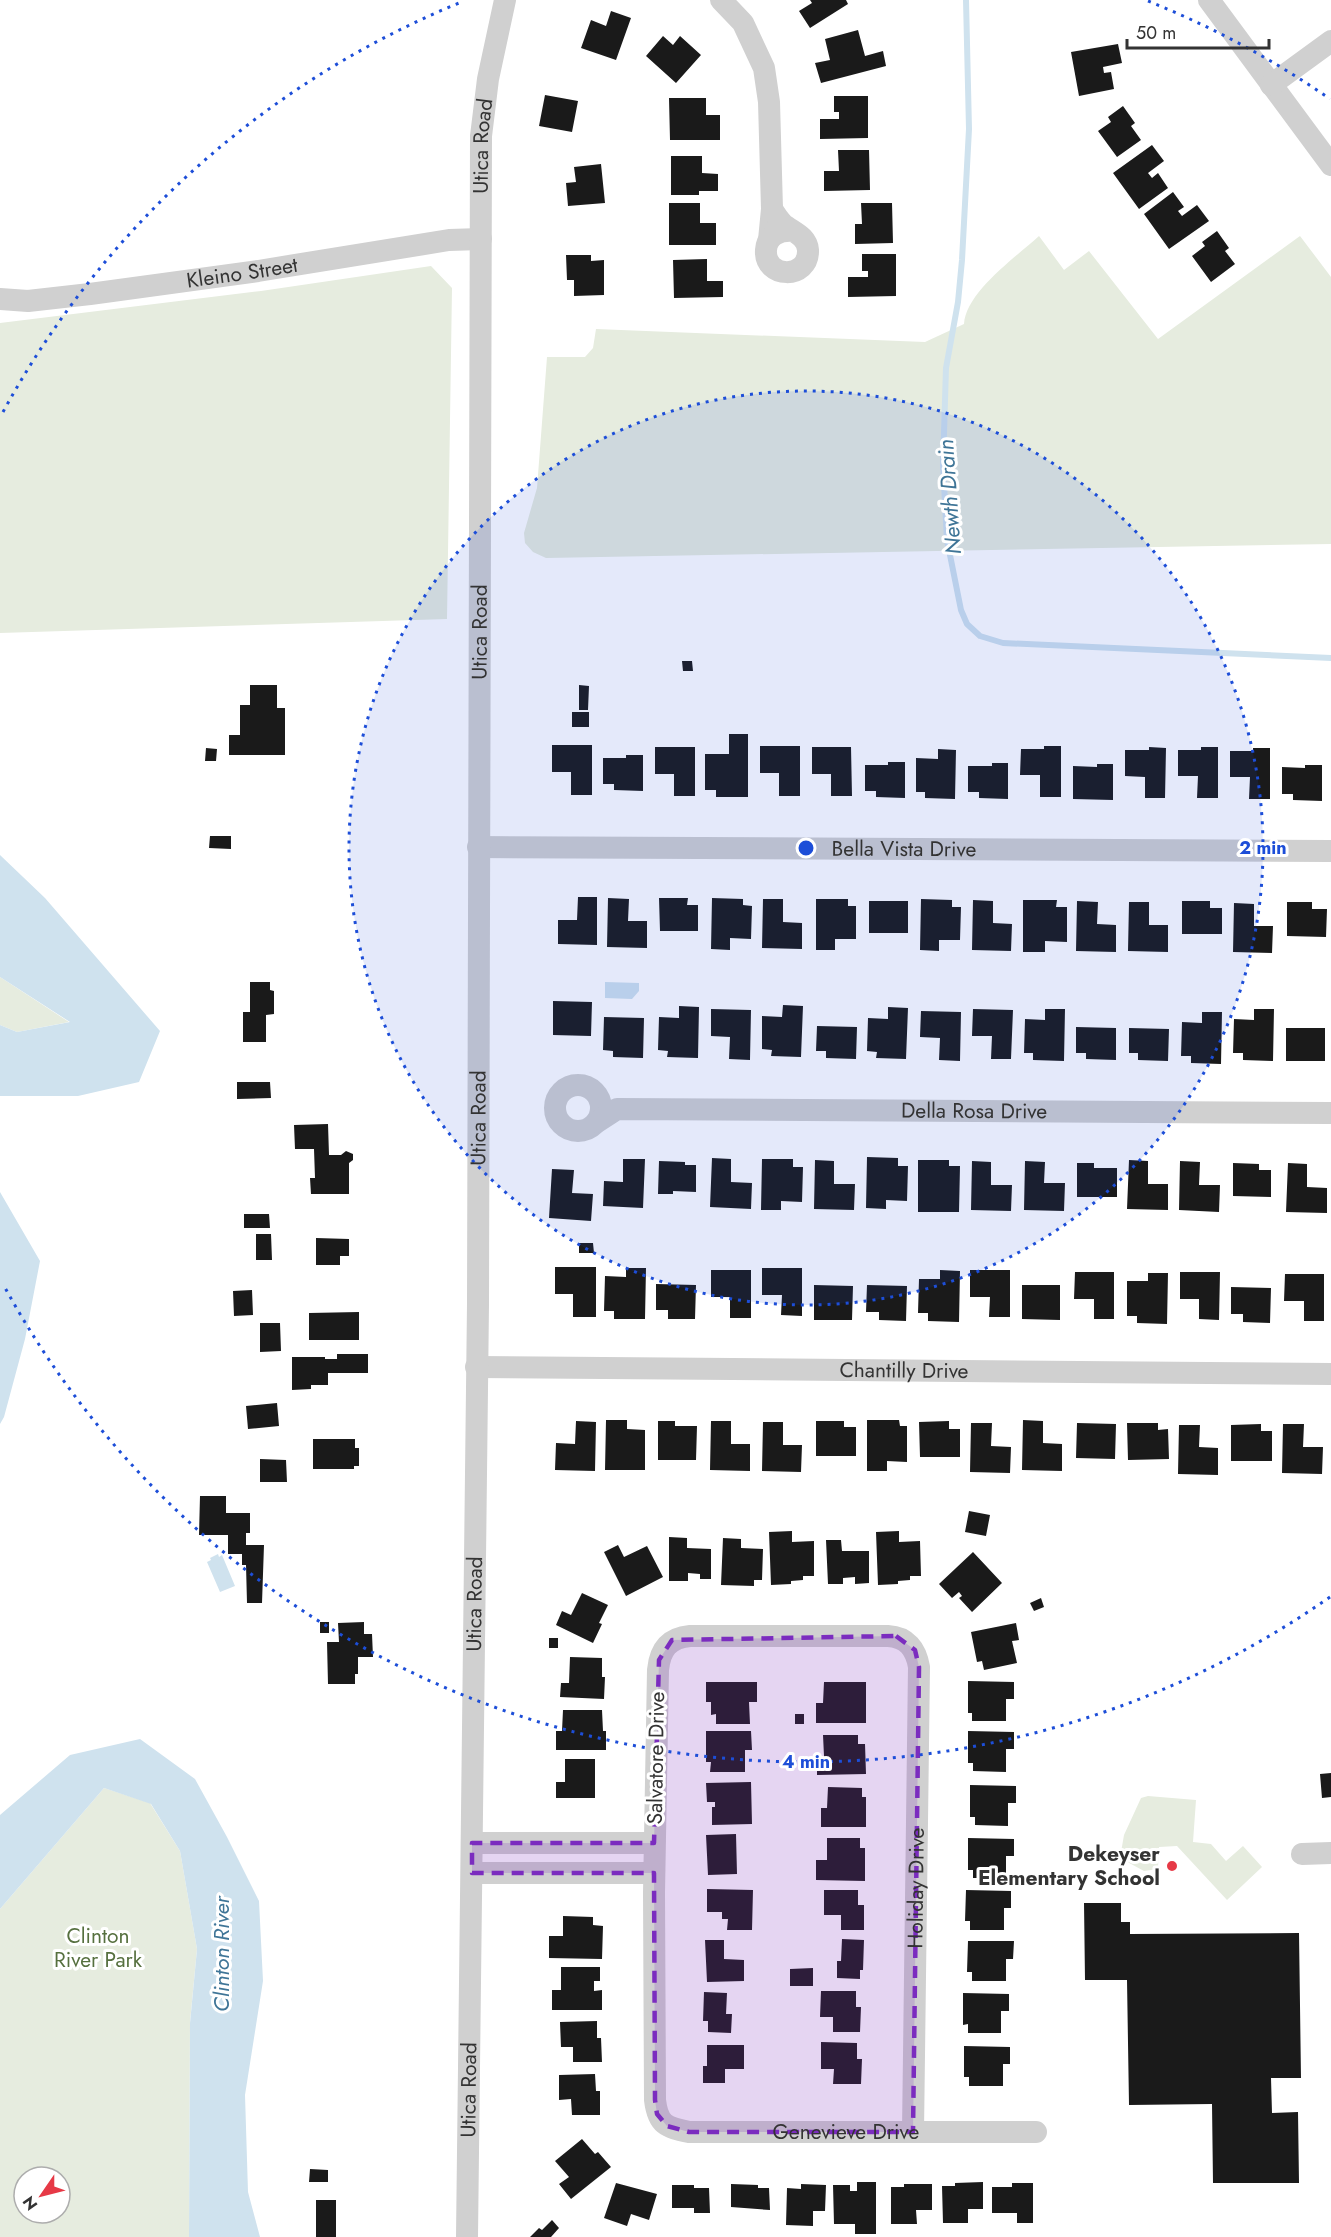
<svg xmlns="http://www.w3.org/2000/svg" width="1331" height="2237" font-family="Jost,sans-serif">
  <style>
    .green { fill: #e6ecdf; fill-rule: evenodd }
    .water { fill: #cfe2ee }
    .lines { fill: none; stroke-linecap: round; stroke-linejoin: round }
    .stream { stroke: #cfe2ee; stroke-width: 6 }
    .building { fill: #1a1a1a }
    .minor { stroke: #d0d0d0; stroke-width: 22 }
    .marked { fill: #7b2cbf; fill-opacity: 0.2; stroke: #7b2cbf; stroke-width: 4.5; stroke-dasharray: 12 8; stroke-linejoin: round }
    .ring { fill: none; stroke: #1d4ed8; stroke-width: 3; stroke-dasharray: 3 6 }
    .poi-dot { fill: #e63946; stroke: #fff; stroke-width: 2 }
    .labels { text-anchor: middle; stroke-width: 6; stroke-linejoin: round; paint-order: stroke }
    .street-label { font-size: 21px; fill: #333; stroke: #fff }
    .poi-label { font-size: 21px; font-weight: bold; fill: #333; stroke: #fff; text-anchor: end }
    .park-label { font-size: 21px; fill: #56703f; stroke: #fff }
    .water-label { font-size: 22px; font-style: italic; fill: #3f7597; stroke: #fff }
    .centre { fill: #1d4ed8; stroke: #fff; stroke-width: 3 }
    .ring-label { font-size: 18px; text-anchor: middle; font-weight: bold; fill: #1d4ed8; stroke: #fff; stroke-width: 6; stroke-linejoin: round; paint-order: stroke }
  </style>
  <rect width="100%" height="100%" fill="#fff"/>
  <!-- green -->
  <path class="green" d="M1039,236L1064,270L1089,251L1158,339L1300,236L1331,277V544L546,558L533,552L525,543L524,533L537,488L547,357H585L593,348L596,329L925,342L964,324C966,292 1016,257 1039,236Z
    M431,266L452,288L447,619L0,633V323L261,291Z
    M0,977L69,1022L17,1032L0,1025Z
    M104,1788L150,1803L180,1851L197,1949L190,2022L189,2237H0V1909ZM24,2177H60V2213H24Z
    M1148,1796L1196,1800L1193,1842L1211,1844L1226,1861L1243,1846L1262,1867L1227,1900L1177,1846L1159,1847L1158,1869L1144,1871L1120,1858L1124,1835L1141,1798Z"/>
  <!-- water -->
  <path class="water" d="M0,855L45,898L160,1031L139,1082L78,1096H0V1025L17,1032L70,1022L0,977Z
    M605,982L639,983V991L632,999L605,998Z
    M0,1192L40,1261L25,1339L4,1417L0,1424Z
    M218,1554L219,1557L222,1555L235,1586L220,1592L207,1562L211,1560L210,1558Z
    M140,1739L195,1779L227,1837L259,1901L263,1981L245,2095L248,2192L260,2237H189L190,2023L197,1949L180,1851L151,1804L104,1788L0,1909V1815L70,1755Z"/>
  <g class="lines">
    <!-- stream -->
    <path class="stream" d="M966,0L969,129L962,260L958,302L946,368L943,465L947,540L961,610L967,624L980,636L1003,643L1331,658"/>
  </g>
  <!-- building -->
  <path class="building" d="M810,0H846L848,4L810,28L799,11L812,3Z
    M611,11L631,18L616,60L581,48L591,20L606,26Z
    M858,30L865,56L883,51L886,66L821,83L815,63L830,60L825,39Z
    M663,36L673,45L680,36L701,55L676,83L646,56Z
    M1118,44L1122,63L1103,67L1104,73L1111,72L1114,89L1079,96L1071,52Z
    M545,95L578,101L572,132L539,126Z
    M834,96H868V138L820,139V119H839V112H834Z
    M669,98H706V115H720V140H670Z
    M1123,106L1135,123L1131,126L1141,140L1117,157L1098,131L1111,122L1108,117Z
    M1152,145L1164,161L1148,173L1152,178L1158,173L1168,188L1139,209L1113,173Z
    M838,150H869L870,190L824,191V171H839Z
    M671,156H702V173L718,174V191H699V195H671Z
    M601,164L605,203L568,206L566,183L576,182L574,167Z
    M1173,192L1184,207L1178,211L1182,216L1197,205L1209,221L1169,249L1144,214Z
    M669,203H700V223H716V245H669Z
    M861,203H892L893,243L855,244V224H862Z
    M1217,231L1229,248L1225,251L1235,264L1211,282L1192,256L1205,246L1202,242Z
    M862,254H896V296L848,297V277H868V271H862Z
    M566,255H591V261L604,260V295L574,296V280H567Z
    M707,259V281H723V297L674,298L673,260Z
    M682,661H692L693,671H683Z
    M250,685H277V708H285V755H229V735H240V705H250Z
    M579,685L589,686L588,710H579Z
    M572,712H589V727H572Z
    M729,734H748V797H716V790H705V754H729Z
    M552,745H592V795H571V772H552Z
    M760,746H800V796H779V773H760Z
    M1044,746H1061V797H1040V775H1020L1021,749H1044Z
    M655,747H695V796H674V774H655Z
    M812,747H851L852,796H831V774H812Z
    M1149,747L1166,748L1165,798H1145V777L1125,776V750H1149Z
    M1201,747H1218V798H1197L1198,776H1178V750H1201Z
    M206,748L217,749L216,761H205Z
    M1253,748H1270V799H1249L1250,777H1230V751H1253Z
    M938,749L956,750L955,799L925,798V792H916V758L938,759Z
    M626,755H643V791L614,790V784H603V758H626Z
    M888,762H905V798L876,797V791H865V765H888Z
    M992,763H1008V799L979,798V792H968V766H992Z
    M1097,764H1113V800L1073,799V766L1097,767Z
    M1305,765H1322V801L1293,800V794H1282V767L1305,768Z
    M210,836H231V849L209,848Z
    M578,897H597V945L558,944V920H577Z
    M608,898L629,899L628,921H647V948L607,947Z
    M659,898H688L687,905H698V931H660Z
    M712,898L743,899V905L752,906L751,939L730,938V950L711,949Z
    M763,899H783V922L802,923V949L762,948Z
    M816,899H848V906H856V939H835V950H816Z
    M921,899L952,900V907H961L960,940H939V951L920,950Z
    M973,900L993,901V923L1012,924L1011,951L972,950Z
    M1023,900H1057L1056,907H1067V942L1045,941V952H1023Z
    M869,901H908V933H869Z
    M1077,901L1098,902L1097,924L1116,925V952L1076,951Z
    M1182,901H1210V908H1222V934H1182Z
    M1129,902H1149V925H1168V952L1128,951Z
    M1287,902H1312V909H1327L1326,937L1287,936Z
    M1234,903L1254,904V926H1273L1272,953L1233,952Z
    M250,982H270V990L274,991V1014L266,1015V1042H243V1012H250Z
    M553,1001L592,1002L591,1036L553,1035Z
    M783,1005L803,1006L801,1057L771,1056L772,1050L762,1049V1016L782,1017Z
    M679,1006L699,1007L698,1058L667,1057L668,1051L658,1050L659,1017L679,1018Z
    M888,1007L908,1008L906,1059L876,1058L877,1052L867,1051L868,1018L888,1019Z
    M711,1009L751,1010L750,1060L729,1059L730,1037L711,1036Z
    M973,1009L1013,1010L1011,1059H991L992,1036H972Z
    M1045,1009H1065L1064,1061L1033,1060V1053H1024L1025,1019L1045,1020Z
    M1254,1009H1274L1273,1061L1243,1060V1053H1233L1234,1019L1254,1020Z
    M921,1011L961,1012L960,1061L939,1060L940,1038L920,1037Z
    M1202,1012H1222L1221,1064L1191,1063V1056H1181L1182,1022L1202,1023Z
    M604,1017L644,1018L643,1058L613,1057V1051L603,1050Z
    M817,1026L857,1027L856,1059L826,1058V1051H816Z
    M1076,1027L1116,1028V1060L1086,1059V1053H1076Z
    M1129,1028L1169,1029L1168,1061L1138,1060V1053H1129Z
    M1286,1028H1325V1061H1286Z
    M237,1082H270L271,1098L237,1099Z
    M328,1124L329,1155H341L346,1151L353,1154V1160L349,1163V1194H311L310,1178H315L314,1149H295L294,1125Z
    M867,1157L898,1158V1166H908L907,1201L886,1200V1209L866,1208Z
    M712,1158L731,1159V1182L752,1183L751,1209L710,1207Z
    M623,1159H645L643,1208L603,1206L604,1181L623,1182Z
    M762,1159H793V1167H803L802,1202L781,1201V1210H761Z
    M815,1160L834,1161V1184H855L854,1210L814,1209Z
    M918,1160H949V1166H960L959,1212H918Z
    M1129,1160L1148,1161V1184H1168V1210L1127,1209Z
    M659,1161L685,1162V1165H696V1192L673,1191V1194H658Z
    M972,1161L991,1162V1185H1012L1011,1211L971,1210Z
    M1025,1161L1045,1162L1044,1183H1065L1064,1211L1024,1210Z
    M1180,1161L1200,1162L1199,1185H1220L1219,1212L1179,1210Z
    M1077,1163H1094V1168H1117V1197H1077Z
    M1233,1163L1259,1164V1170H1271V1197L1233,1196Z
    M1288,1163L1307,1164V1187L1327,1188V1213L1286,1212Z
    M552,1169L574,1170L572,1193L593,1194L591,1221L549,1218Z
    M244,1214H269L270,1228H244Z
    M256,1234H271L272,1260H256Z
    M316,1238L349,1239V1256H340V1265H316Z
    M579,1243H593L594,1253H579Z
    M555,1267H596V1317H573V1294H555Z
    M626,1268H646L645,1319H614V1311H604L605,1276L626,1277Z
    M762,1268H802V1316L781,1315L782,1295H762Z
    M711,1270H751V1318H730V1297H711Z
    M940,1270L960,1271L959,1322L928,1321V1313H918L919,1279H940Z
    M970,1270H1010V1317H989L990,1297H970Z
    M1075,1272H1114V1319H1094V1299H1074Z
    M1180,1272H1220L1219,1320L1199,1319V1299H1180Z
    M1148,1273H1168L1167,1324L1137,1323V1316H1127V1281H1148Z
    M1285,1274H1324V1321H1304V1301H1284Z
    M656,1284L696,1285L695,1319H668V1310H656Z
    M814,1285L853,1286L852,1320H814Z
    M867,1285L907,1286L906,1321L879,1320V1312H866Z
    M1022,1285H1060V1320L1022,1319Z
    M1231,1287L1271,1288L1270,1323L1243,1322V1314H1231Z
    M252,1290L253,1315L234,1316L233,1291Z
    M359,1312V1340H309V1313Z
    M260,1323H280L281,1351L260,1352Z
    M337,1354H368V1373H328V1385H311V1389L292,1390V1357H325V1359H337Z
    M277,1403L279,1426L248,1429L246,1406Z
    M606,1420H627V1429L645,1430V1470H605Z
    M867,1420H899L900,1426H907V1462L887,1461V1471H867Z
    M1023,1420L1043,1421V1443L1062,1444V1471L1022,1470Z
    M576,1421L596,1422L595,1471L555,1470L556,1443L575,1444Z
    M658,1421H675V1426H697L696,1460H658Z
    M711,1421H731V1444H750V1471L710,1470Z
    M816,1421H844V1427H856V1456H816Z
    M949,1421V1429H960V1457H920L919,1422Z
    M763,1422H783V1445H802L801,1472L762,1471Z
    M971,1423H992L991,1446L1011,1447L1010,1473L970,1472Z
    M1077,1423L1116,1424L1115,1459L1076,1458Z
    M1127,1423H1158V1430L1168,1429L1169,1459L1128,1460Z
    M1261,1424V1431H1272V1461H1231V1425Z
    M1283,1424H1304L1303,1447H1323L1322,1474L1282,1473Z
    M1179,1425H1200L1199,1447L1218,1448V1475L1178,1474Z
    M313,1439H355V1448H359V1466H354V1469H313Z
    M260,1459L286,1460L287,1482H260Z
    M200,1496H226V1513H250V1533H246V1545H264L262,1603H247L246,1565H242V1554H228V1535H199Z
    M969,1511L990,1515L986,1536L965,1532Z
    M792,1531V1542L814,1541V1576H803V1580L791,1581V1584L771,1585L769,1532Z
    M899,1531V1542L920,1541L921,1576H910V1580L898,1581V1584L878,1585L876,1532Z
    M669,1537L687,1538V1548L711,1549V1579H700V1574L688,1573V1581H669Z
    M723,1538L741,1539V1548L763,1549L762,1580H754V1586L721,1585Z
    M826,1540H841L842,1551H869V1583L855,1584V1577L843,1578V1584H828Z
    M618,1545L624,1557L647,1546L663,1577L626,1596L604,1552Z
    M973,1552L1002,1583L972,1612L959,1598L962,1596L959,1592L952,1598L939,1584Z
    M582,1593L608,1605L599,1623L602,1624L593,1643L556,1625L562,1611L571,1615Z
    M1041,1598L1044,1607L1034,1611L1030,1603Z
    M320,1622H329V1633H320Z
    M364,1622V1634H372L373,1657H358V1674H355V1684H328L327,1642H339L338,1623Z
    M1016,1623L1019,1640L1012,1641L1017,1663L984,1670L982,1661L977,1662L971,1632Z
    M549,1638H558V1648H549Z
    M570,1657L602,1658V1677H605L604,1699L560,1697L561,1683H569Z
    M968,1681L1014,1682V1699H1006V1721H972V1713H968Z
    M706,1682H757V1702H749L750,1724H716V1714L711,1715V1702H706Z
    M824,1682H866V1723H816V1703H823Z
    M563,1710H602L603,1731H606V1750H556V1731H562Z
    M795,1714H804V1724H795Z
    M706,1731H751L752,1750H745V1772H710L711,1762H706Z
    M968,1731L1014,1732V1749H1006V1772L973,1771V1763H968Z
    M823,1735H858V1744H865L866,1774L817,1775V1756H824Z
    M565,1759H595V1798H556V1782H565Z
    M1331,1773V1797L1322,1798L1320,1774Z
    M751,1782L752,1824L712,1825V1807H715V1802H707L706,1783Z
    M970,1785L1016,1786V1803H1008V1826L975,1825V1817H970Z
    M828,1787L862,1788V1797H866V1827H821V1808H827Z
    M736,1834L737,1874L708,1875L706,1835Z
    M827,1838H860V1848H865V1881L816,1880V1860H827Z
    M968,1838L1014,1839V1856H1006V1878H973V1870H968Z
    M707,1889L753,1890L752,1930H727L728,1919H722V1912H707Z
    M824,1890H858V1905H864V1930H841V1915H824Z
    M966,1890L1011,1891V1908H1004V1930H970V1921H965Z
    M1084,1903H1121V1922H1130V1934L1299,1933L1301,2078H1271L1272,2113L1298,2112L1299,2183H1213L1212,2104L1129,2105L1127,1980H1085Z
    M563,1916L593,1917V1925L603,1926L602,1959L549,1958V1936H563Z
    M842,1939L864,1940L863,1970H860V1979L837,1978V1961H841Z
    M705,1940H724V1959L744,1960V1981L707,1982Z
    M968,1941H1014L1013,1959H1006V1981H972V1972H967Z
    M561,1967H600V1981H594V1991L602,1990V2010H552V1990H561Z
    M813,1968V1986H790V1969Z
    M821,1991H856V2007H861L860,2032H833V2017H820Z
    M704,1992L727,1993L726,2014H732L731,2033L708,2032V2021H703Z
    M963,1993L1009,1994V2011H1001V2033H968V2024L963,2025Z
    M597,2021V2038H601L602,2062H573V2047H561L560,2022Z
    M821,2042L857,2043V2059H862L861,2084H833L834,2069H821Z
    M707,2045H744V2069H725V2083H703V2066H707Z
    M964,2046L1010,2047V2064H1003V2086H969V2077H964Z
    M595,2074L596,2091H600V2115H572L571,2099L559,2100V2075Z
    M582,2139L595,2154L598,2152L611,2167L571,2199L559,2184L569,2177L555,2161Z
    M310,2169L328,2170V2182H309Z
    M857,2182H876V2234H855V2224H834L833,2185H850V2191H857Z
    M983,2182V2209H968V2223H943L942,2186H955V2183Z
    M616,2183L657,2194L649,2220L631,2214L627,2226L604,2218Z
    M1012,2183H1033V2223H1017V2213H992V2187H1012Z
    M731,2184L758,2185V2188H769L770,2210L731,2207Z
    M801,2184L826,2185L825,2211H813V2226L786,2225L787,2188L801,2189Z
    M904,2184H932V2210H916L917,2224H891V2187H904Z
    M672,2185H694V2188H709L710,2213H694V2208H672Z
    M316,2200H336V2237H316Z
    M552,2220L559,2228L551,2237H530L539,2228L542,2230Z"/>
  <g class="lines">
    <!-- minor -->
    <g class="minor">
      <path d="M721,0L743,23L764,68L769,102L772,209L769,240"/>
      <path d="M1209,0L1331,165"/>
      <path d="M1271,85L1331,41"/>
      <path d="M772,209C775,214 779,220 783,224C793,232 807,236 808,250C809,280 764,279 766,250C767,235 780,230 793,231"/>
      <path id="s1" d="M0,299L28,301L90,294L258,271L449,240L481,239"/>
      <path id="s2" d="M478,847L1331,851"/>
      <circle cx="578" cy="1108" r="23"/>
      <path id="s3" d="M597,1122L617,1109L1331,1113"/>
      <path id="s4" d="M476,1367L1331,1374"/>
      <path d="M472,1843H654"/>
      <path d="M1302,1854L1331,1853"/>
      <path d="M472,1873H654"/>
      <path id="s5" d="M913,2132L919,1667C916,1649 907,1637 888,1636H690C669,1638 660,1649 658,1670L654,1893L655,2100C658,2125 666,2127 689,2132H1036"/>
      <path id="s6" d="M467,2237L478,1304L481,136L488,79L505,0"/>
    </g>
  </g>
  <!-- marked area -->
  <path class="marked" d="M896,1636L915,1650L919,1667L913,2132H689L667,2126L657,2114L655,2100L654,1873H472V1843H654L659,1660L672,1640Z"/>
  <!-- distance rings -->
  <circle cx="806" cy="848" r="457" fill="#1d4ed8" fill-opacity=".12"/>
  <g class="ring">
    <circle cx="806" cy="848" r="457"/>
    <path d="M1330 1597A914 914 0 0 1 3 1284M3 412A914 914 0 0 1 464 1M1148 1A914 914 0 0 1 1330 99"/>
  </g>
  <!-- markers -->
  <circle class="poi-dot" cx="1172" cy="1866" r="6"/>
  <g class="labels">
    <!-- street labels -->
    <g class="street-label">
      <text dy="7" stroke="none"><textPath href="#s6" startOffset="2091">Utica Road</textPath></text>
      <text dy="7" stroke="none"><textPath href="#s1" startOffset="244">Kleino Street</textPath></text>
      <text dy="7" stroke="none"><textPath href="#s6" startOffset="1605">Utica Road</textPath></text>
      <text dy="7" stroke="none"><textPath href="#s2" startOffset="426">Bella Vista Drive</textPath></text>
      <text dy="7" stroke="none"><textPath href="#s3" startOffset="381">Della Rosa Drive</textPath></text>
      <text dy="7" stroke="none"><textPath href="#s6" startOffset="1119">Utica Road</textPath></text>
      <text dy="7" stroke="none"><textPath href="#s4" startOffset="428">Chantilly Drive</textPath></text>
      <text dy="7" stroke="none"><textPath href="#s6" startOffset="633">Utica Road</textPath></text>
      <text transform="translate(656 1758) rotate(-89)" y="7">Salvatore Drive</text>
      <text dy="7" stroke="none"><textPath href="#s5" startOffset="244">Holiday Drive</textPath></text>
      <text dy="7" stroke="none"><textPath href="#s6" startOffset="147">Utica Road</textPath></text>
      <text dy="7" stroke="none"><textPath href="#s5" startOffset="1402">Genevieve Drive</textPath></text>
    </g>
    <!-- poi labels -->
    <g class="poi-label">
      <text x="1160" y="1861">Dekeyser<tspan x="1160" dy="24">Elementary School</tspan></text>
    </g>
    <!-- park labels -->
    <g class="park-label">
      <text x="98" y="1943">Clinton<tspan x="98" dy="24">River Park</tspan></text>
    </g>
    <!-- water labels -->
    <g class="water-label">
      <text transform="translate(949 497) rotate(-94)" y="8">Newth Drain</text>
      <text transform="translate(221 1954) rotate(-90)" y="8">Clinton River</text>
    </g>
  </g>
  <circle cx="806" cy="848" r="9" class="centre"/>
  <g class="ring-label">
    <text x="1263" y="854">2 min</text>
    <text x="806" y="1768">4 min</text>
  </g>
  <!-- north arrow -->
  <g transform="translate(42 2195) rotate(235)"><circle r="28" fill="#ffffff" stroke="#adadad" stroke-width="1.5"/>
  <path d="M0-4.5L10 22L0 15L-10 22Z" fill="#e63946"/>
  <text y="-9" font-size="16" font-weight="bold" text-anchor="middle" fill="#333333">N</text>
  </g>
  <!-- scale -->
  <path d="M1127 39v9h142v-9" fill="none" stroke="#333333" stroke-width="3"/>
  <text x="1136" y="39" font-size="18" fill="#333333" stroke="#ffffff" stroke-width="4.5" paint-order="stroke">50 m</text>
</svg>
